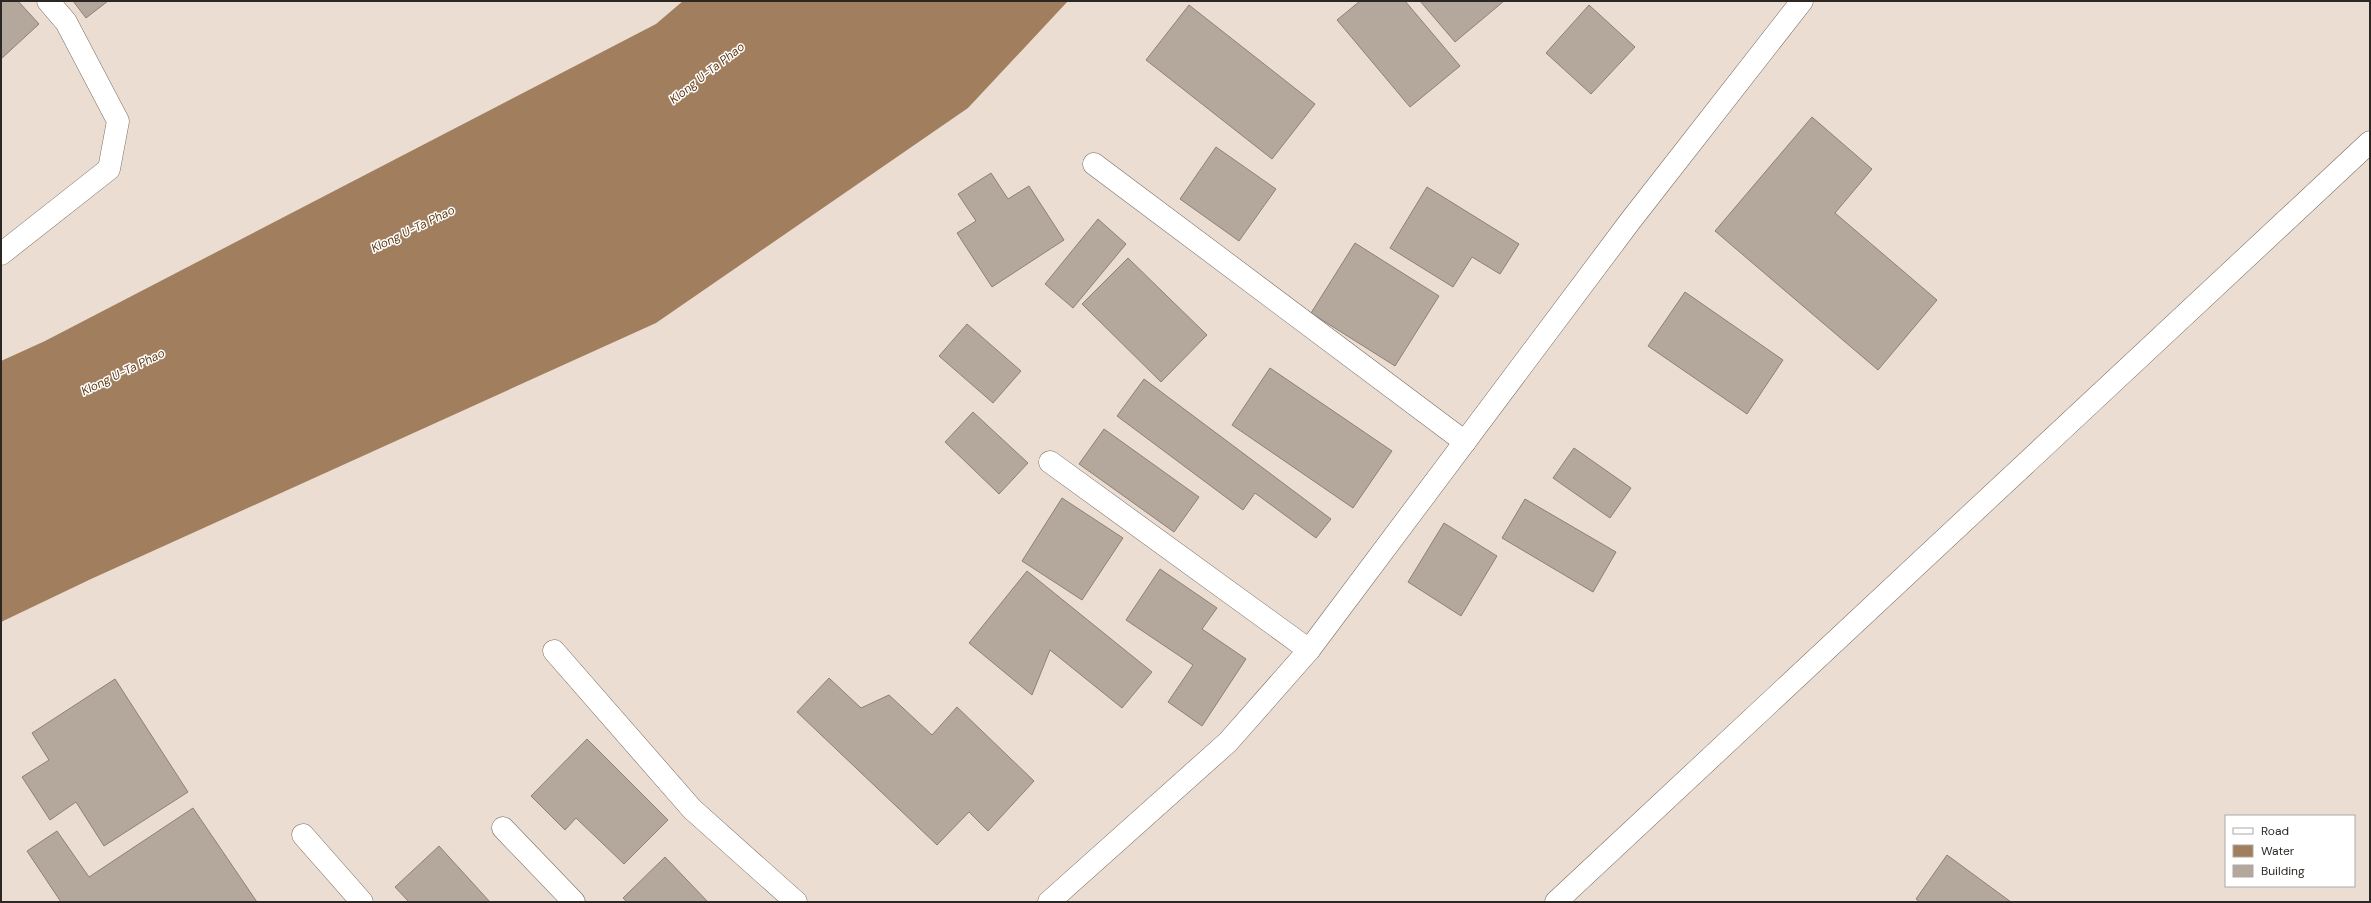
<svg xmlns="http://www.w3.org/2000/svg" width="2371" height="903" font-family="'DM Sans',sans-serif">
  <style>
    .water { fill: #a17e5e }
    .building { fill: #b4a79c; stroke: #8d8176 }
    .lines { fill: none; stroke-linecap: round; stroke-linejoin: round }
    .minor-casing { stroke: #786c61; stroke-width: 23 }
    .tertiary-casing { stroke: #786c61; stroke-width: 23 }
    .minor { stroke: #fff; stroke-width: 22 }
    .tertiary { stroke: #fff; stroke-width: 22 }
    .labels { text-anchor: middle; stroke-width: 3; stroke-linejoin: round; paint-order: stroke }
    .water-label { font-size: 12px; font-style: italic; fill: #5f3a13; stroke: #fff }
  </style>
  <rect width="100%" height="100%" fill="#ebddd1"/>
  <!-- water -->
  <path class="water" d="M683,1H1068L968,108L656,323L91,579L1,622V361L45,341L656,24Z"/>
  <!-- building -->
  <path class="building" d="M1,1H18L39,24L1,59Z
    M73,1H108L86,18Z
    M1360,1H1405L1460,66L1410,107L1337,20Z
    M1420,1H1504L1455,42Z
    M1189,5L1315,104L1272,159L1146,60Z
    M1589,5L1635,47L1591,94L1546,53Z
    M1812,117L1872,169L1835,213L1937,300L1878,370L1715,231Z
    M1216,147L1276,189L1239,241L1180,199Z
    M991,173L1008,199L1029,186L1064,240L992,287L957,233L976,221L958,194Z
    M1427,187L1519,244L1500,274L1472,257L1453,287L1390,248Z
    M1098,219L1126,244L1073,308L1045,284Z
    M1355,243L1439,296L1395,366L1311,313Z
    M1128,258L1207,335L1161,382L1082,304Z
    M1685,292L1783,360L1747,414L1648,346Z
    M967,324L1021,371L993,403L939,356Z
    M1270,368L1392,451L1353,508L1232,425Z
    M1144,379L1331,519L1316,538L1255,493L1243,510L1117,416Z
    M973,412L1028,463L999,494L945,442Z
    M1104,429L1199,497L1174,532L1079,464Z
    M1574,448L1631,488L1610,518L1553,478Z
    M1062,498L1123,538L1082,600L1022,561Z
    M1525,499L1616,552L1593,592L1502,538Z
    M1444,523L1497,556L1461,616L1408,582Z
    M1160,569L1217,608L1202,629L1246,659L1202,726L1168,702L1193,665L1126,620Z
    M1027,571L1152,672L1122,708L1050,650L1032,695L969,643Z
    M829,678L861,708L889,695L932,735L957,707L1034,781L988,831L969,812L937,845L797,712Z
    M115,679L188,792L104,846L76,802L50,820L22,777L49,760L32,733Z
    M587,739L668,820L624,864L576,818L565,830L531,796Z
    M193,808L257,902H61L27,851L57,831L89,877Z
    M439,846L490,902H409L395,887Z
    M1947,855L2011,902H1920L1916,899Z
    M665,857L708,902H627L623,898Z"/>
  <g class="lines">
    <!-- minor casing -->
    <g class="minor-casing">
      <path id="minor" d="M1094,164L1465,442
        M1,254L109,169L118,121L66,22L48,1
        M1050,462L1309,650
        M554,651L692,809L796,902
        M503,828L574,902
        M303,835L362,902
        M1556,902L2370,142"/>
    </g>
    <!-- tertiary casing -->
    <g class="tertiary-casing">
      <path id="tertiary" d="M1049,902L1228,742L1309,650L1631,220L1802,1"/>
    </g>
    <!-- minor -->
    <use href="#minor" class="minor"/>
    <!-- tertiary -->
    <use href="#tertiary" class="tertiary"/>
  </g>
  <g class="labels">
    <!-- water labels -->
    <g class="water-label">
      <text transform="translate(707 73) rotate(-38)" y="4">Klong U-Ta Phao</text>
      <text transform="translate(413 229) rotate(-26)" y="4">Klong U-Ta Phao</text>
      <text transform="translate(123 372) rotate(-26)" y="4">Klong U-Ta Phao</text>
    </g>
  </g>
  <!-- border -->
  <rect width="2371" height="903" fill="none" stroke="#2c2722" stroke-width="4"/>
  <!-- legend -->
  <rect x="2225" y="815" width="130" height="72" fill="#ffffff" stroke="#aba9a7"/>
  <rect x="2233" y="828" width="20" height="6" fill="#ffffff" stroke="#aba9a7"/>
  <text x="2261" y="835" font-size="12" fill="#2c2722">Road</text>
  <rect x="2233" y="845" width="20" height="12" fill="#a17e5e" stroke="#aba9a7"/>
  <text x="2261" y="855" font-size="12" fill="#2c2722">Water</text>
  <rect x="2233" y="865" width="20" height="12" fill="#b4a79c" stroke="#aba9a7"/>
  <text x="2261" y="875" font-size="12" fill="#2c2722">Building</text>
</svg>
